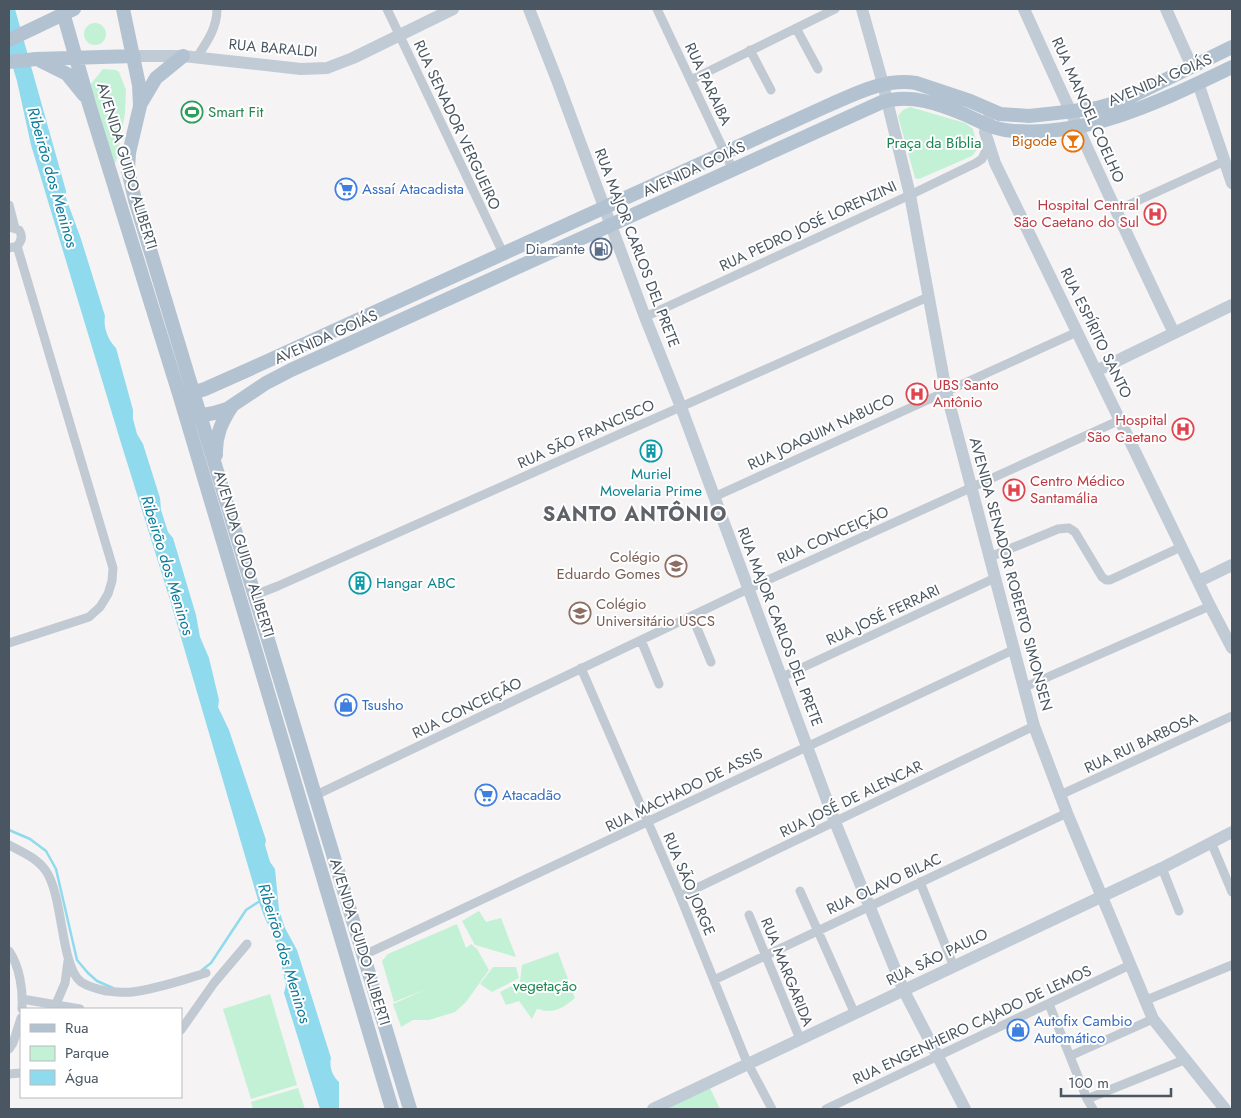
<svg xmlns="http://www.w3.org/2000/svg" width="1241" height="1118" font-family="Jost,sans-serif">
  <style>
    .green { fill: #c3f1d5 }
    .water { fill: #90daee }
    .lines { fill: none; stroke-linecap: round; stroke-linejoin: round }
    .stream { stroke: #90daee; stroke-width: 2.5 }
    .street { stroke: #c1cad2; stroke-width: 9 }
    .secondary { stroke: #c1cbd6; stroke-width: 12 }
    .primary { stroke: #b3c2d1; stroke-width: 14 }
    .labels { text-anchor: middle; stroke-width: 4; stroke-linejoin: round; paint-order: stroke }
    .street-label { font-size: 15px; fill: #4a5661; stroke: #fff }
    .leisure-label { font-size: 15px; fill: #27864d; stroke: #fff; text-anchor: start }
    .food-label { font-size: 15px; fill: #c56008; stroke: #fff; text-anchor: end }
    .park-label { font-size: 15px; fill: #17864f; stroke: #fff }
    .shop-label { font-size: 15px; fill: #366cbe; stroke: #fff; text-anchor: start }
    .health-label { font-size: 15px; fill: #be3a42; stroke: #fff; text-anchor: end }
    .service-label { font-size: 15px; fill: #4e5e75; stroke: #fff; text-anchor: end }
    .culture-label { font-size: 15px; fill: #0d838f; stroke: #fff }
    .education-label { font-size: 15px; fill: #785e54; stroke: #fff; text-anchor: end }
    .water-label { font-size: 16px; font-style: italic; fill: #0c7c9b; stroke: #fff }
    .district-label { font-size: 20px; font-weight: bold; letter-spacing: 1px; fill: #5f6368; stroke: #fff }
  </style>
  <rect width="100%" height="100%" fill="#f5f3f3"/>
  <!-- green -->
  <path class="green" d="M84 34a11 11 0 1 1 22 0a11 11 0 1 1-22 0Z
    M103,69L116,70L119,72L126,90L125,113L116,162L113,165L90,85Z
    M910,107L965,123L973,129L978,148L972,156L919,179L915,178L898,116L903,110Z
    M479,911L486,922L501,918L516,957L475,945L462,921Z
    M457,924L466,948L471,944L477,949L489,970L466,1002L455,1012L429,1020H413L401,1027L393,1004L427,989L394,1002L382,961L388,954Z
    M558,952L575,998C561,1009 555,1014 537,1009L532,1019L519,1001L506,1005L500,992L520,982L522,965Z
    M493,967H516L519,978L492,992L480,984Z
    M270,994L297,1085L251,1099L223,1009Z
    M298,1088L305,1109H253L251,1102Z
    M710,1088L720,1109H665Z"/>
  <!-- water -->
  <path class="water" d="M9,9H15L66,191V198L81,239L105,316C103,328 108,340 116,348L133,410V419L137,434L143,444L160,498L161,510L168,532L173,538L196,615L200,637L209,658L219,700L218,707L229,730L266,840L265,845L270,862L275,869L279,910L285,928L297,950L331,1058C329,1066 332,1076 339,1082V1109H320L284,993L286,985L276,942L264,916L258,900L170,600L121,443L31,145L17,81L9,55Z"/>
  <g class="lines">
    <!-- stream -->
    <path class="stream" d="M9,830L30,839L46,851L56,869L77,960L88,973L97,981L113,988
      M202,970L211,963L246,910L260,901"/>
    <!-- street -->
    <path class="street" d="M387,9L503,253
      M657,9L733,170
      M796,28L818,69
      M750,50L771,90
      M197,57C207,42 217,28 217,9
      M691,80L835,9
      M9,205L15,228
      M1115,211L1225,161
      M9,227L19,230C23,236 22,241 17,246L9,248
      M645,317L910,195L976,163L982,159L988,146
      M714,497L1077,332
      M990,557L1058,529L1069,528L1075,532L1102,577L1106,580H1110L1181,547
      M255,595L278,586L928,297
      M692,616L711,662
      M641,640L659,684
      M9,643L89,617L100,607L108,594L112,581L113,568L17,246
      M581,668L680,896L746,1060L772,1109
      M782,677L995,578
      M1025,687L1210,606
      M316,795L748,589L1120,420
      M1060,795L1232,716
      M1211,842L1232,892
      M9,845C22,852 37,858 46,871C64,898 60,965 81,982C89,987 97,989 106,991C115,992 123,993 132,992C157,989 182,980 206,973
      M1162,868L1179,911
      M920,882L954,967
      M800,891L855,1014
      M680,896L1034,726
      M749,915L800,1039
      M9,951C20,967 23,990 22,1009
      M364,955L1015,649
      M714,980L1067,813
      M22,999L80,1009
      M1144,1001L1232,965
      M56,1004L65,983L68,961
      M1049,1004L1087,1099L1093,1109
      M181,1030L214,983L247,944
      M9,1049L13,1043L21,1018
      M1070,1056L1153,1019
      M9,1074L21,1073
      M1087,1099L1184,1060
      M826,1109L1130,965"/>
    <!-- secondary -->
    <path class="secondary" d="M529,9L557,80L645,317L681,407L835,822L904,991L965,1109
      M862,9L883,84L910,195L946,391L1034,726L1067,813L1153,1019L1225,1109
      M1024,9C1073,117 1122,226 1174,333
      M1166,9L1192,67
      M134,56H183L301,69L327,68L353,58L453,9
      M1198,83L1232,183
      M991,110L985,132L995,163L1210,606L1232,648
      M1096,371L1232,305
      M1199,581L1232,565
      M653,1109L1162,868L1232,832"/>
    <!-- primary -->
    <path class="primary" d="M62,9L89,104L180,397L392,1109
      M123,9L139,85L140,106L129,153L128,170L135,200L410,1109
      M9,40L74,9
      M41,61L67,74L84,95
      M9,62L36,59L134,56
      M140,105L156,78L183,56
      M186,395L205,389L250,369L827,106C855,94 884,78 916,83L970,101L1000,114L1029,116L1057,113L1097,108L1122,101L1232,47
      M192,417L214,413L227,409L266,383L291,370L882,102C910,93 939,104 966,115C979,121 990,128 1005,130C1084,140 1163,100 1232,67
      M216,455C215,436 222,421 232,406"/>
  </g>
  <!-- icons -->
  <defs>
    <g id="stadium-ring" transform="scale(1.125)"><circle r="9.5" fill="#fff" stroke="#2e9e5b" stroke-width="1.5"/><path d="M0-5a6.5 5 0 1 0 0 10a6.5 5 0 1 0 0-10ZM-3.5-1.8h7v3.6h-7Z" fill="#2e9e5b"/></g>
    <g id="bar-ring" transform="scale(1.125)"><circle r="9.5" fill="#fff" stroke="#e8710a" stroke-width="1.5"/><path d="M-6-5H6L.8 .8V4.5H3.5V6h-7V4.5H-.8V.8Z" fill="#e8710a"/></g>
    <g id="supermarket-ring" transform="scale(1.125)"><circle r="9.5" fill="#fff" stroke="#3f7fe0" stroke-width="1.5"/><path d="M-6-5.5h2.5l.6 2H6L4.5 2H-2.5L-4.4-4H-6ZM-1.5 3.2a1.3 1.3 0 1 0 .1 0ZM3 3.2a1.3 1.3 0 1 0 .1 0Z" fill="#3f7fe0"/></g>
    <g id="hospital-ring" transform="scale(1.125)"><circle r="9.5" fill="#fff" stroke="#e0444e" stroke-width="1.5"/><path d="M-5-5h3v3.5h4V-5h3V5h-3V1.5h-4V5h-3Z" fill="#e0444e"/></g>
    <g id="fuel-ring" transform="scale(1.125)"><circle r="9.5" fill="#fff" stroke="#5c6f8a" stroke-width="1.5"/><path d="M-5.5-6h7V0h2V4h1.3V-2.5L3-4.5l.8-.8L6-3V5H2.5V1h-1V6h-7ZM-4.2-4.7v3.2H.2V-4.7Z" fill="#5c6f8a"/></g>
    <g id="building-ring" transform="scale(1.125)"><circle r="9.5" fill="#fff" stroke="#0f9aa8" stroke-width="1.5"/><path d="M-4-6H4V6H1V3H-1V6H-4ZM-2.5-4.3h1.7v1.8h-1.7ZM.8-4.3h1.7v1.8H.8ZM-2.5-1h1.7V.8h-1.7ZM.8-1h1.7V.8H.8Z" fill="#0f9aa8"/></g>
    <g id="school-ring" transform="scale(1.125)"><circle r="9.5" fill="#fff" stroke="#8d6e63" stroke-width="1.5"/><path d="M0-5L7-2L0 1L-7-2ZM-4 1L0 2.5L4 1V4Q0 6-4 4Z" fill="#8d6e63"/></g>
    <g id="university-ring" transform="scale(1.125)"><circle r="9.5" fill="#fff" stroke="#8d6e63" stroke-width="1.5"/><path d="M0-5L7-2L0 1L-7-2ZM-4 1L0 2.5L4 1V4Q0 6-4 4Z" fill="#8d6e63"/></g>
    <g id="shop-ring" transform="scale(1.125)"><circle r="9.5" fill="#fff" stroke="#3f7fe0" stroke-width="1.5"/><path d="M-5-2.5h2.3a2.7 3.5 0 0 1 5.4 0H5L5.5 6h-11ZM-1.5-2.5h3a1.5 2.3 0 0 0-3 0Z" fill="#3f7fe0"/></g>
  </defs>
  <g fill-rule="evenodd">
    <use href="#stadium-ring" x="192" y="112"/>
    <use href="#bar-ring" x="1073" y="141"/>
    <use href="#supermarket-ring" x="346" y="189"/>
    <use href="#hospital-ring" x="1155" y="214"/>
    <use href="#fuel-ring" x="601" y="249"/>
    <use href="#hospital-ring" x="917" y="394"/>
    <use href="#hospital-ring" x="1183" y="429"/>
    <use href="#building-ring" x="651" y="451"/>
    <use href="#hospital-ring" x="1014" y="490"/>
    <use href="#school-ring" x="676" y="566"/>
    <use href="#building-ring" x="360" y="583"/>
    <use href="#university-ring" x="580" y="613"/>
    <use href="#shop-ring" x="346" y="705"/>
    <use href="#supermarket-ring" x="486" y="795"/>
    <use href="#shop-ring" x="1018" y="1030"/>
  </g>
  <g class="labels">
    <!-- street labels -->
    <g class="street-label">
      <text transform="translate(273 48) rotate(5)" y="5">RUA BARALDI</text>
      <text transform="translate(1160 80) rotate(-23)" y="5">AVENIDA GOIÁS</text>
      <text transform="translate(708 84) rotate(65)" y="5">RUA PARAIBA</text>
      <text transform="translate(1088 110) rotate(66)" y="5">RUA MANOEL COELHO</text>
      <text transform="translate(457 125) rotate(65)" y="5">RUA SENADOR VERGUEIRO</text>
      <text transform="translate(127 166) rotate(73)" y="5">AVENIDA GUIDO ALIBERTI</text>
      <text transform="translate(694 169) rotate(-25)" y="5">AVENIDA GOIÁS</text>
      <text transform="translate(808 226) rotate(-25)" y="5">RUA PEDRO JOSÉ LORENZINI</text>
      <text transform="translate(637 248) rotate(69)" y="5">RUA MAJOR CARLOS DEL PRETE</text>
      <text transform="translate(1096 333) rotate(64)" y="5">RUA ESPÍRITO SANTO</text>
      <text transform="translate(326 337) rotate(-24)" y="5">AVENIDA GOIÁS</text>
      <text transform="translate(821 432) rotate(-25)" y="5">RUA JOAQUIM NABUCO</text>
      <text transform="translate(586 434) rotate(-24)" y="5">RUA SÃO FRANCISCO</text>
      <text transform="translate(833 535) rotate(-24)" y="5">RUA CONCEIÇÃO</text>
      <text transform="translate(244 554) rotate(73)" y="5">AVENIDA GUIDO ALIBERTI</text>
      <text transform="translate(1011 574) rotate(75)" y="5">AVENIDA SENADOR ROBERTO SIMONSEN</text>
      <text transform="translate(883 615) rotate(-25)" y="5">RUA JOSÉ FERRARI</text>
      <text transform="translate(780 627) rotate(69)" y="5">RUA MAJOR CARLOS DEL PRETE</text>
      <text transform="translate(467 708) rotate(-26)" y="5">RUA CONCEIÇÃO</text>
      <text transform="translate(1141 743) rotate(-25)" y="5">RUA RUI BARBOSA</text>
      <text transform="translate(684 790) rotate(-26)" y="5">RUA MACHADO DE ASSIS</text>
      <text transform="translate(851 799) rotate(-26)" y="5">RUA JOSÉ DE ALENCAR</text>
      <text transform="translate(689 884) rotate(67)" y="5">RUA SÃO JORGE</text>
      <text transform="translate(884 884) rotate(-25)" y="5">RUA OLAVO BILAC</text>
      <text transform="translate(360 942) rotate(73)" y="5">AVENIDA GUIDO ALIBERTI</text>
      <text transform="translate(937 957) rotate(-26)" y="5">RUA SÃO PAULO</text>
      <text transform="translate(787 972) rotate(68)" y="5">RUA MARGARIDA</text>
      <text transform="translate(972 1025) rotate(-25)" y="5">RUA ENGENHEIRO CAJADO DE LEMOS</text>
    </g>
    <!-- leisure labels -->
    <g class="leisure-label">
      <text x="208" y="117">Smart Fit</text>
    </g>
    <!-- food labels -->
    <g class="food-label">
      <text x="1057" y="146">Bigode</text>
    </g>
    <!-- park labels -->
    <g class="park-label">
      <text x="934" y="148">Praça da Bíblia</text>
      <text x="545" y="991">vegetação</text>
    </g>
    <!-- shop labels -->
    <g class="shop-label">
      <text x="362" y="194">Assaí Atacadista</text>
      <text x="362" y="710">Tsusho</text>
      <text x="502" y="800">Atacadão</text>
      <text x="1034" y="1026">Autofix Cambio<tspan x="1034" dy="17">Automático</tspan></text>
    </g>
    <!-- health labels -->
    <g class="health-label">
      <text x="1139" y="210">Hospital Central<tspan x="1139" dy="17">São Caetano do Sul</tspan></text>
      <text x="933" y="390" text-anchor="start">UBS Santo<tspan x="933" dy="17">Antônio</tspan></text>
      <text x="1167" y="425">Hospital<tspan x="1167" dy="17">São Caetano</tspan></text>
      <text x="1030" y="486" text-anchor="start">Centro Médico<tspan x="1030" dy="17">Santamália</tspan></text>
    </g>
    <!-- service labels -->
    <g class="service-label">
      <text x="585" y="254">Diamante</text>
    </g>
    <!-- culture labels -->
    <g class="culture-label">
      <text x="651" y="479">Muriel<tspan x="651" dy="17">Movelaria Prime</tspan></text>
      <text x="376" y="588" text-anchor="start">Hangar ABC</text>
    </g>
    <!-- education labels -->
    <g class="education-label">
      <text x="660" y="562">Colégio<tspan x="660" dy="17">Eduardo Gomes</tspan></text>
      <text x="596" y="609" text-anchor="start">Colégio<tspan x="596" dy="17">Universitário USCS</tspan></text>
    </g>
    <!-- water labels -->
    <g class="water-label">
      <text transform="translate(53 177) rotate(74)" y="6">Ribeirão dos Meninos</text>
      <text transform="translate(168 565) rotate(73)" y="6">Ribeirão dos Meninos</text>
      <text transform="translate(285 953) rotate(73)" y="6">Ribeirão dos Meninos</text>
    </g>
    <!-- district labels -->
    <g class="district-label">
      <text x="635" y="521">SANTO ANTÔNIO</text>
    </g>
  </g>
  <!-- border -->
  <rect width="1241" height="1118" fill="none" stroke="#4a5661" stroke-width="20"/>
  <!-- legend -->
  <rect x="20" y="1008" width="162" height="90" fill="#ffffff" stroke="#b7bbc0"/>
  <rect x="30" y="1024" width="25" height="8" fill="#b3c2d1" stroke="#b7bbc0"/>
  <text x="65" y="1033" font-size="15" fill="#4a5661">Rua</text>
  <rect x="30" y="1046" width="25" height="15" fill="#c3f1d5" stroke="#b7bbc0"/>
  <text x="65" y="1058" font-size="15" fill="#4a5661">Parque</text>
  <rect x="30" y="1070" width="25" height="15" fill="#90daee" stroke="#b7bbc0"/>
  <text x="65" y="1083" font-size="15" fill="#4a5661">Água</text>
  <!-- scale -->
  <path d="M1061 1088v8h110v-8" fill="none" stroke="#4a5661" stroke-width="2.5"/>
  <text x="1068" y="1088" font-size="15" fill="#4a5661" stroke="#ffffff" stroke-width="4" paint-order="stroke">100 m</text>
</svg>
